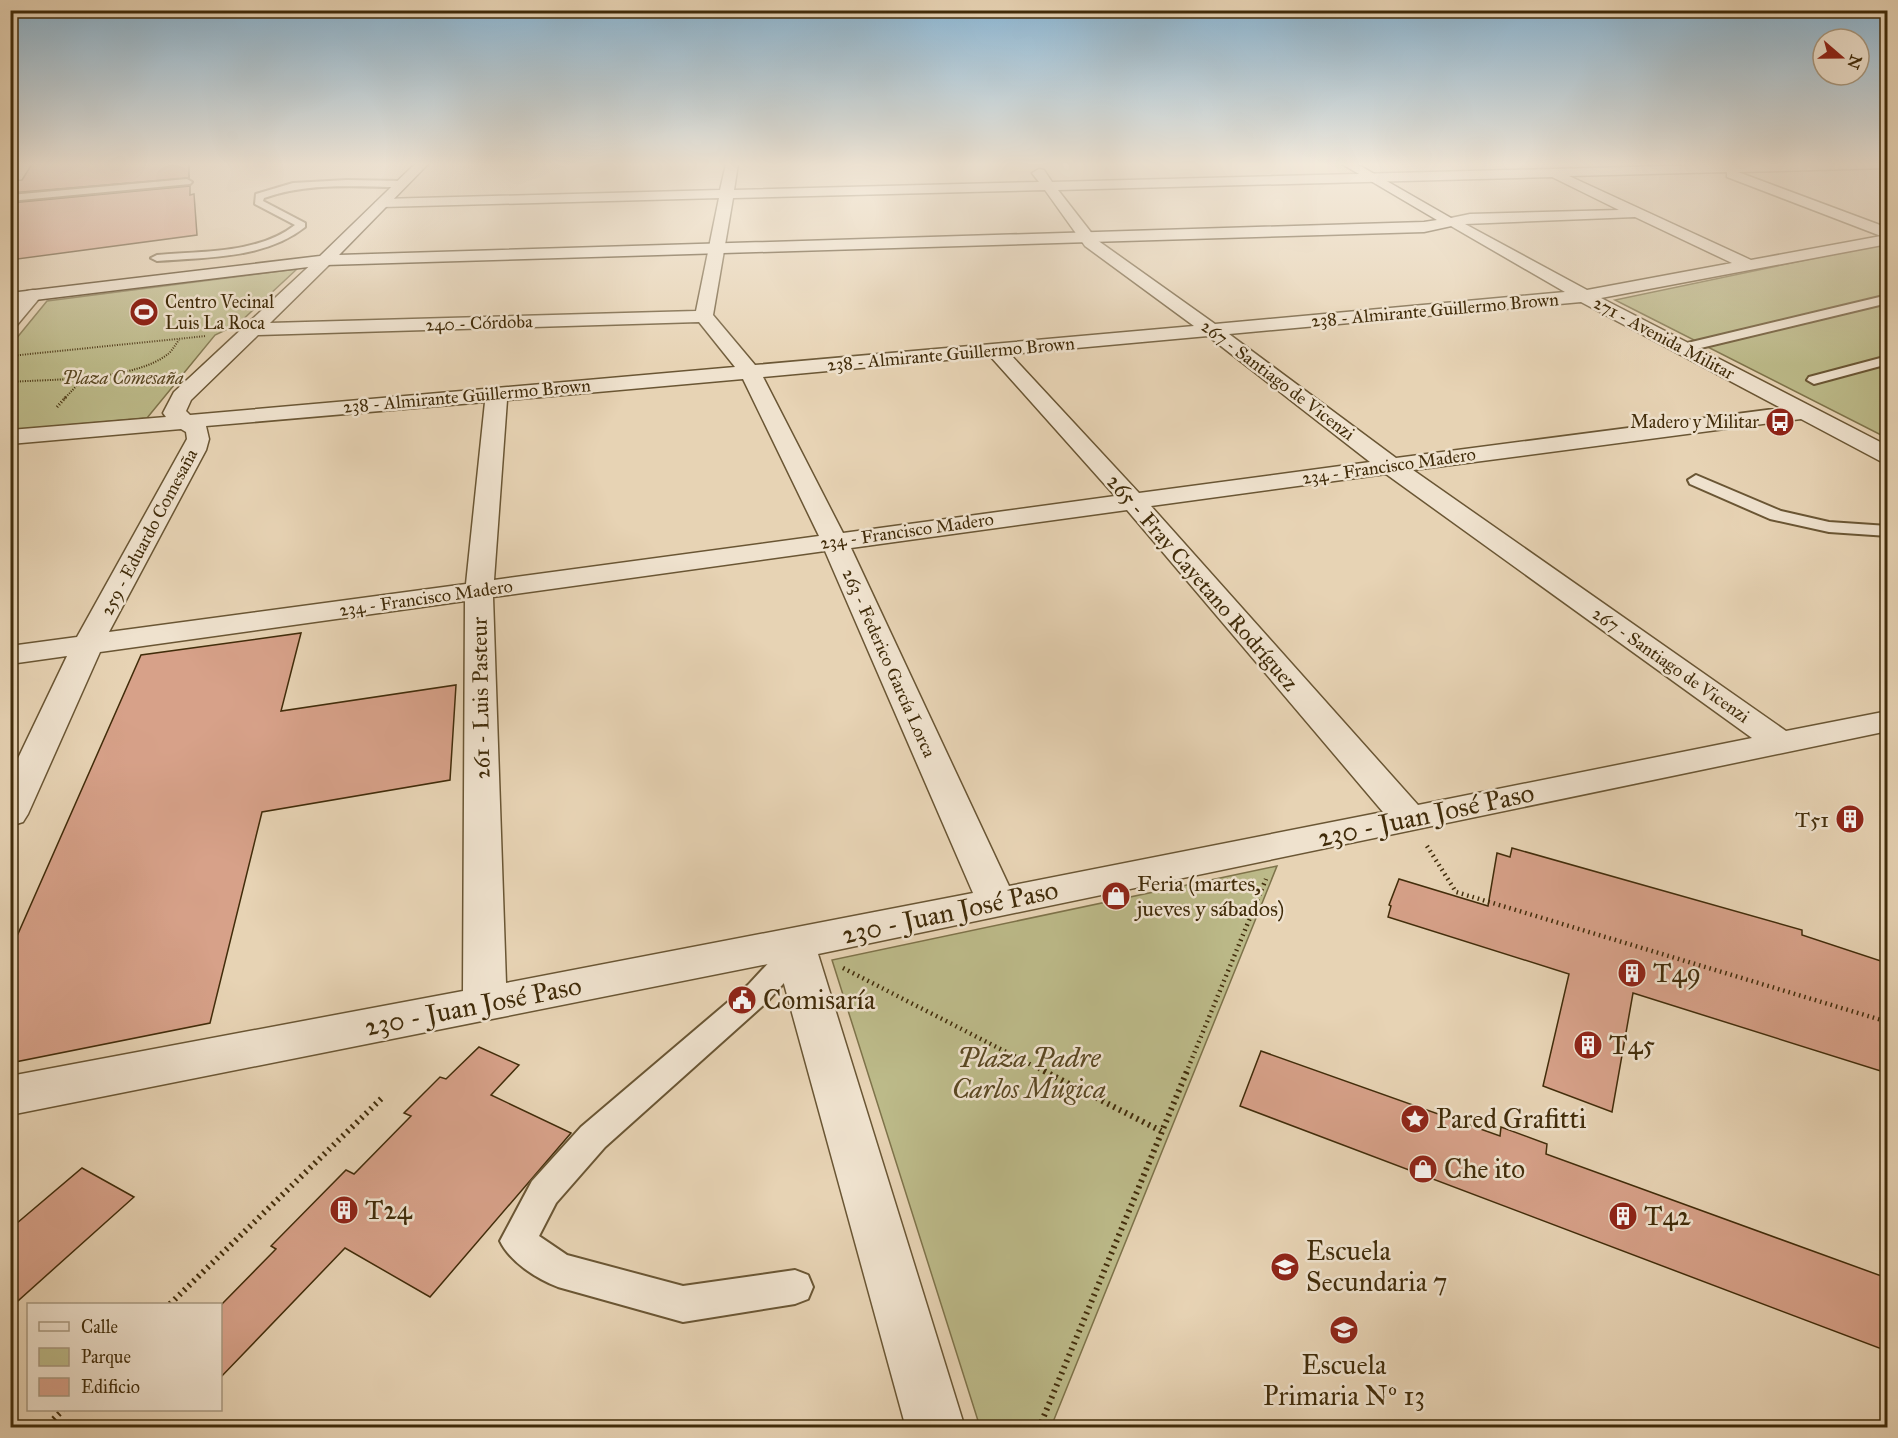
<svg xmlns="http://www.w3.org/2000/svg" width="1898" height="1438" font-family="'IM FELL Great Primer',serif">
  <style>
    .green { fill: #bcba89; stroke: #7e734a; stroke-width: 1.5 }
    .building { fill: #d7a189; stroke: #412c0a; stroke-width: 1.5 }
    .lines { fill: none; stroke-linecap: round; stroke-linejoin: round }
    .lane-casing { stroke: #6a5634; stroke-width: 4 }
    .street-casing { stroke: #6a5634; stroke-width: 3 }
    .secondary-casing { stroke: #412c0a; stroke-width: 3 }
    .path-far3 { stroke: #412c0a; stroke-width: 2; stroke-dasharray: 1 1.5; stroke-linecap: butt }
    .path-far2 { stroke: #412c0a; stroke-width: 3; stroke-dasharray: 1 2; stroke-linecap: butt }
    .path-far1 { stroke: #412c0a; stroke-width: 4.5; stroke-dasharray: 1.5 4; stroke-linecap: butt }
    .path { stroke: #412c0a; stroke-width: 6; stroke-dasharray: 2 4.5; stroke-linecap: butt }
    .lane { fill: #efe2ce; fill-rule: evenodd }
    .street { fill: #efe2ce; fill-rule: evenodd }
    .secondary { fill: #efe2ce; fill-rule: evenodd }
    .labels { text-anchor: middle; stroke-width: 5; stroke-linejoin: round; paint-order: stroke }
    .far-poi-label { font-size: 18px; fill: #412c0a; stroke: #efe2ce; text-anchor: start }
    .far-street-label { font-size: 18px; fill: #412c0a; stroke: #efe2ce }
    .far-park-label { font-size: 18px; font-style: italic; fill: #5a4823; stroke: #efe2ce }
    .street-label { font-size: 22px; fill: #412c0a; stroke: #efe2ce }
    .poi-label { font-size: 22px; fill: #412c0a; stroke: #efe2ce; text-anchor: end }
    .near-street-label { font-size: 27px; fill: #412c0a; stroke: #efe2ce }
    .near-poi-label { font-size: 27px; fill: #412c0a; stroke: #efe2ce; text-anchor: start }
    .near-park-label { font-size: 27px; font-style: italic; fill: #5a4823; stroke: #efe2ce }
  </style>
  <rect width="100%" height="100%" fill="#e7d3b4"/>
  <filter id="stains"><feTurbulence type="fractalNoise" baseFrequency=".00333" numOctaves="4"/><feColorMatrix values="0 0 0 0 .2 0 0 0 0 .09 0 0 0 0 .02 0 0 0 .5 -.17"/></filter>
  <radialGradient id="worn" r=".72"><stop offset=".6" stop-color="#630" stop-opacity="0"/><stop offset="1" stop-color="#630" stop-opacity=".3"/></radialGradient>
  <!-- green -->
  <path class="green" d="M1887,243V438L1615,300Z
    M297,269L238,324L215,335L147,418L11,430V345L47,301Z
    M1277,866L1051,1427H980L832,960Z"/>
  <!-- building -->
  <path class="building" d="M32,164H189V178L10,193V181L22,180Z
    M190,186V195L194,194L197,235L10,260V203Z
    M301,633L281,711L456,685L450,780L262,812L210,1023L10,1063V952L141,655Z
    M1512,848L1802,930V935L1887,963V1073L1633,993L1612,1112L1543,1086L1569,974L1388,917L1391,906L1389,905L1399,879L1488,906L1497,853L1510,857Z
    M479,1047L519,1065L491,1095L571,1133L430,1297L345,1248L220,1378V1306L276,1249L271,1246L346,1170L354,1174L411,1116L404,1113L440,1077L446,1079Z
    M1261,1051L1500,1136L1501,1127L1547,1144L1546,1154L1887,1278V1351L1240,1106Z
    M82,1168L134,1197L10,1308V1229Z"/>
  <g class="lines">
    <!-- lane casing -->
    <g class="lane-casing">
      <path id="lane" d="M187,179L192,182L190,184L10,201V195Z
        M347,180L401,181L406,184L401,187C355,187 308,182 264,198L263,201L305,223V227C265,259 206,257 157,261L151,258L157,255C201,251 258,254 295,225L255,204L256,194L293,183Z
        M1888,295V303L1684,352L1677,348L1679,345Z
        M1888,356V364L1814,384L1807,380L1809,377Z
        M1696,475L1781,511L1829,522L1888,526V536L1829,532L1770,519L1690,484L1688,480Z
        M796,941L806,944L810,951L806,958L768,1001L605,1147L556,1203L539,1236L567,1255L683,1286L795,1270L808,1275L813,1287L808,1299L795,1304L683,1322L558,1287C537,1279 510,1262 500,1241L532,1181L581,1127L748,985L786,944Z"/>
    </g>
    <!-- street casing -->
    <g class="street-casing">
      <path id="street" d="M726,164H738L734,190L1039,182L1032,173L1039,169L1044,170L1052,182L1741,164H1888V168L1738,172L1888,228V244L1601,298L1888,446V463L1880,461L1801,419L1413,470L1786,731L1888,711V731L818,954L965,1428H906L778,962L10,1115V1076L463,991L465,601L100,652L28,814L23,822L10,826V775L67,656L10,664V646L77,637L187,439L186,432L181,429L10,444V430L166,417L163,413L174,392L319,257H331L333,260L331,263L270,323L696,311L719,198L382,207L375,203L382,199L720,190ZM1727,172V177L1881,236L1751,260L1569,176ZM1552,177L1619,210L1470,214L1446,219L1444,222L1565,292L1215,324L1097,240L1058,190ZM1045,190L1085,246L1194,326L755,365L713,315L733,198ZM1635,217L1732,263L1587,290L1465,224ZM1581,302L1781,408L1396,458L1229,334ZM699,322L735,367L190,415L186,411L191,400L258,335ZM1208,336L1370,462L1139,493L1010,354ZM990,356L1115,496L843,533L763,377ZM743,379L819,536L494,580L507,400ZM485,402L466,584L109,632L206,450L209,439L206,426ZM1386,474L1752,738L1418,805L1151,506ZM1127,510L1383,812L1009,886L851,548ZM825,551L973,893L506,983L493,597Z
        M33,290L39,291L42,295L17,325L10,326V309L27,291Z"/>
    </g>
    <!-- secondary casing -->
    <g class="secondary-casing">
      <path id="secondary" d="M415,164H428L339,255L1424,222L1437,220L1342,164H1357L1458,222L1456,225L1424,232L325,265L10,303V293L320,256Z"/>
    </g>
    <!-- path-far3 -->
    <path class="path-far3" d="M10,356L206,336
      M10,382C52,379 134,381 168,354C172,351 175,345 179,340
      M64,399L85,377"/>
    <!-- path-far2 -->
    <path class="path-far2" d="M57,407L66,397"/>
    <!-- path-far1 -->
    <path class="path-far1" d="M1427,846L1456,892L1888,1022
      M843,968L1047,1073
      M1186,1073L1266,879"/>
    <!-- path -->
    <path class="path" d="M1044,1071L1161,1131
      M170,1304L384,1096
      M44,1428L63,1410
      M1039,1428L1187,1071"/>
    <!-- lane -->
    <use href="#lane" class="lane"/>
    <!-- street -->
    <use href="#street" class="street"/>
    <!-- secondary -->
    <use href="#secondary" class="secondary"/>
  </g>
  <!-- sky -->
  <linearGradient id="sky" x2="0" y2="1"><stop stop-color="#88b5d4"/><stop offset="0.45" stop-color="#f4ebdd"/><stop offset="1" stop-color="#f4ebdd" stop-opacity="0"/></linearGradient>
  <rect width="1898" height="365" fill="url(#sky)"/>
  <!-- icons -->
  <defs>
    <g id="stadium-disc" transform="scale(1.5)"><circle r="9.5" fill="#8f2418" stroke="#efe2ce"/><path d="M0-5a6.5 5 0 1 0 0 10a6.5 5 0 1 0 0-10ZM-3.5-1.8h7v3.6h-7Z" fill="#fff"/></g>
    <g id="bus-disc" transform="scale(1.5)"><circle r="9.5" fill="#8f2418" stroke="#efe2ce"/><path d="M-5-6H5V4H4V6H2V4H-2V6H-4V4H-5ZM-3.5-4V0h7V-4ZM-3.5 1.2v1.5H-2V1.2ZM2 1.2v1.5H3.5V1.2Z" fill="#fff"/></g>
    <g id="building-disc" transform="scale(1.5)"><circle r="9.5" fill="#8f2418" stroke="#efe2ce"/><path d="M-4-6H4V6H1V3H-1V6H-4ZM-2.5-4.3h1.7v1.8h-1.7ZM.8-4.3h1.7v1.8H.8ZM-2.5-1h1.7V.8h-1.7ZM.8-1h1.7V.8H.8Z" fill="#fff"/></g>
    <g id="shop-disc" transform="scale(1.5)"><circle r="9.5" fill="#8f2418" stroke="#efe2ce"/><path d="M-5-2.5h2.3a2.7 3.5 0 0 1 5.4 0H5L5.5 6h-11ZM-1.5-2.5h3a1.5 2.3 0 0 0-3 0Z" fill="#fff"/></g>
    <g id="civic-disc" transform="scale(1.5)"><circle r="9.5" fill="#8f2418" stroke="#efe2ce"/><path d="M-.6-6.5H3V-4.5H.6V-3L4-1V1h2V6H-6V1h2V-1L-.6-3ZM-1.2 2.5V6h2.4V2.5Z" fill="#fff"/></g>
    <g id="sight-disc" transform="scale(1.5)"><circle r="9.5" fill="#8f2418" stroke="#efe2ce"/><path d="M0-6L1.8-2.2L6-1.7L2.9 1.2L3.7 5.4L0 3.3L-3.7 5.4L-2.9 1.2L-6-1.7L-1.8-2.2Z" fill="#fff"/></g>
    <g id="school-disc" transform="scale(1.5)"><circle r="9.5" fill="#8f2418" stroke="#efe2ce"/><path d="M0-5L7-2L0 1L-7-2ZM-4 1L0 2.5L4 1V4Q0 6-4 4Z" fill="#fff"/></g>
  </defs>
  <g fill-rule="evenodd">
    <use href="#stadium-disc" x="144" y="312"/>
    <use href="#bus-disc" x="1780" y="422"/>
    <use href="#building-disc" x="1850" y="819"/>
    <use href="#shop-disc" x="1116" y="896"/>
    <use href="#building-disc" x="1632" y="973"/>
    <use href="#civic-disc" x="742" y="1000"/>
    <use href="#building-disc" x="1588" y="1045"/>
    <use href="#sight-disc" x="1415" y="1119"/>
    <use href="#shop-disc" x="1423" y="1169"/>
    <use href="#building-disc" x="344" y="1210"/>
    <use href="#building-disc" x="1623" y="1216"/>
    <use href="#school-disc" x="1285" y="1267"/>
    <use href="#school-disc" x="1344" y="1330"/>
  </g>
  <g class="labels">
    <!-- far-poi labels -->
    <g class="far-poi-label">
      <text x="165" y="308">Centro Vecinal<tspan x="165" dy="21">Luis La Roca</tspan></text>
      <text x="1759" y="428" text-anchor="end">Madero y Militar</text>
    </g>
    <!-- far-street labels -->
    <g class="far-street-label">
      <text transform="translate(1435 310) rotate(-5)" y="6">238 - Almirante Guillermo Brown</text>
      <text transform="translate(479 323) rotate(-2)" y="6">240 - Córdoba</text>
      <text transform="translate(1664 338) rotate(28)" y="6">271 - Avenida Militar</text>
      <text transform="translate(951 354) rotate(-5)" y="6">238 - Almirante Guillermo Brown</text>
      <text transform="translate(1278 380) rotate(37)" y="6">267 - Santiago de Vicenzi</text>
      <text transform="translate(467 396) rotate(-5)" y="6">238 - Almirante Guillermo Brown</text>
      <text transform="translate(1389 466) rotate(-8)" y="6">234 - Francisco Madero</text>
      <text transform="translate(907 531) rotate(-8)" y="6">234 - Francisco Madero</text>
      <text transform="translate(149 532) rotate(-62)" y="6">259 - Eduardo Comesaña</text>
      <text transform="translate(426 598) rotate(-8)" y="6">234 - Francisco Madero</text>
      <text transform="translate(889 663) rotate(66)" y="6">263 - Federico García Lorca</text>
      <text transform="translate(1671 665) rotate(35)" y="6">267 - Santiago de Vicenzi</text>
    </g>
    <!-- far-park labels -->
    <g class="far-park-label">
      <text x="123" y="384">Plaza Comesaña</text>
    </g>
    <!-- street labels -->
    <g class="street-label">
      <text transform="translate(1203 582) rotate(49)" y="8">265 - Fray Cayetano Rodríguez</text>
      <text transform="translate(480 698) rotate(-91)" y="8">261 - Luis Pasteur</text>
    </g>
    <!-- poi labels -->
    <g class="poi-label">
      <text x="1829" y="827">T51</text>
      <text x="1137" y="891" text-anchor="start">Feria (martes,<tspan x="1137" dy="25">jueves y sábados)</tspan></text>
    </g>
    <!-- near-street labels -->
    <g class="near-street-label">
      <text transform="translate(1426 815) rotate(-12)" y="9">230 - Juan José Paso</text>
      <text transform="translate(950 912) rotate(-12)" y="9">230 - Juan José Paso</text>
      <text transform="translate(473 1006) rotate(-11)" y="9">230 - Juan José Paso</text>
    </g>
    <!-- near-poi labels -->
    <g class="near-poi-label">
      <text x="1653" y="982">T49</text>
      <text x="763" y="1009">Comisaría</text>
      <text x="1609" y="1054">T45</text>
      <text x="1436" y="1128">Pared Grafitti</text>
      <text x="1444" y="1178">Che ito</text>
      <text x="365" y="1219">T24</text>
      <text x="1644" y="1225">T42</text>
      <text x="1306" y="1260">Escuela<tspan x="1306" dy="31">Secundaria 7</tspan></text>
      <text x="1344" y="1374" text-anchor="middle">Escuela<tspan x="1344" dy="31">Primaria Nº 13</tspan></text>
    </g>
    <!-- near-park labels -->
    <g class="near-park-label">
      <text x="1029" y="1067">Plaza Padre<tspan x="1029" dy="31">Carlos Mugica</tspan></text>
    </g>
  </g>
  <!-- margin -->
  <rect width="1898" height="1438" fill="none" stroke="#e7d3b4" stroke-width="36"/>
  <rect x="12" y="12" width="1874" height="1414" fill="none" stroke="#412c0a" stroke-width="3"/>
  <rect x="18" y="18" width="1862" height="1402" fill="none" stroke="#412c0a" stroke-width="1.5"/>
  <!-- legend -->
  <rect x="27" y="1303" width="195" height="108" fill="#efe2ce" stroke="#a99980" stroke-width="1.5"/>
  <rect x="39" y="1322" width="30" height="9" fill="#efe2ce" stroke="#a99980" stroke-width="1.5"/>
  <text x="81" y="1333" font-size="18" fill="#412c0a">Calle</text>
  <rect x="39" y="1348" width="30" height="18" fill="#bcba89" stroke="#a99980" stroke-width="1.5"/>
  <text x="81" y="1363" font-size="18" fill="#412c0a">Parque</text>
  <rect x="39" y="1378" width="30" height="18" fill="#d7a189" stroke="#a99980" stroke-width="1.5"/>
  <text x="81" y="1393" font-size="18" fill="#412c0a">Edificio</text>
  <!-- north arrow -->
  <g transform="translate(1841 57) rotate(110)"><circle r="28" fill="#efe2ce" stroke="#a99980" stroke-width="1.5"/>
  <path d="M0-4.5L10 22L0 15L-10 22Z" fill="#8f2418"/>
  <text y="-9" font-size="16" font-weight="bold" text-anchor="middle" fill="#412c0a">N</text>
  </g>
  <rect width="100%" height="100%" filter="url(#stains)"/>
  <rect width="100%" height="100%" fill="url(#worn)"/>
</svg>
